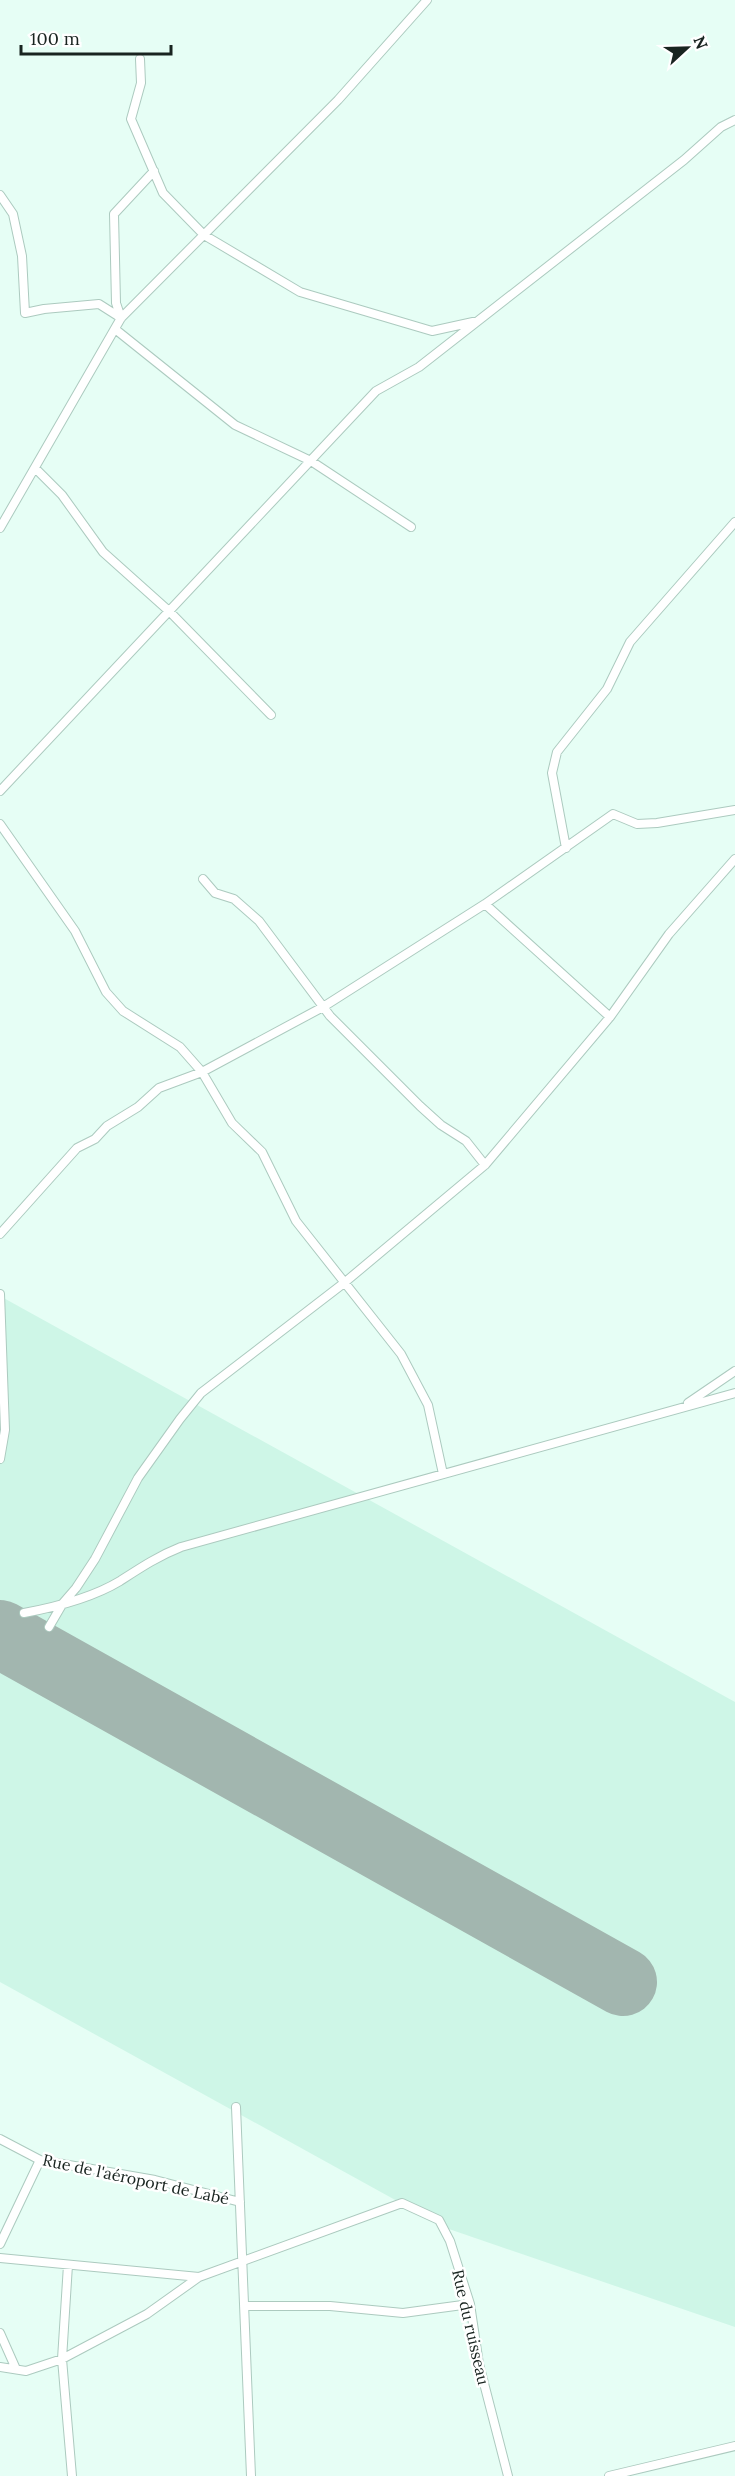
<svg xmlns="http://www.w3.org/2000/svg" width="735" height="2476" font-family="Lora,serif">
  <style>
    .built { fill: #cef6e7 }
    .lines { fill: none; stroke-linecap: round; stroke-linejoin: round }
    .runway { stroke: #a2b6af; stroke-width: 68 }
    .minor-casing { stroke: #accabf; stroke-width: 10 }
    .minor { stroke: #fff; stroke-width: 8 }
    .labels { text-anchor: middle; stroke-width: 5; stroke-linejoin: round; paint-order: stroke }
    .street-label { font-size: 16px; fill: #192420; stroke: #fff }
  </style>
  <rect width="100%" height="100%" fill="#e6fef5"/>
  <!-- built -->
  <path class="built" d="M0,1296L735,1702V2327L446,2228L0,1982Z"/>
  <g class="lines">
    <!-- runway -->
    <path class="runway" d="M0,1634L623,1982"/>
    <!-- minor casing -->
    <g class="minor-casing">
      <path id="minor" d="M140,59L141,83L131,119L163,193L204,235L300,292L432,331L473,322
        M0,195L13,214L22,256L25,313L44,309L99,304L121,318
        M121,318L116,303L114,214L154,171
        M115,329L235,425L311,461L411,527
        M35,468L62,495L103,552L170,612L271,715
        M0,528L121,318L338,100L427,0
        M0,791L376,391L419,367L684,160L721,127L735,120
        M0,824L75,931L106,992L123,1011L180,1047L202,1072L232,1123L262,1152L296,1221L401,1354L428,1405L443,1474
        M566,848L552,773L557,752L607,689L630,642L735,522
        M203,879L215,893L234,899L259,921L330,1016L420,1106L441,1125L466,1141L485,1165
        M485,904L610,1017
        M0,1234L77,1148L95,1139L107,1126L138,1107L159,1088L202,1072L323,1007L485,904L613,814L637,824L657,823L735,810
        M0,1294L5,1430L0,1459
        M688,1403L735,1371
        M24,1613C56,1607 92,1598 120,1581C140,1568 158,1556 181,1547L735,1393
        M49,1627L63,1603L76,1588L95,1559L138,1478L180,1419L201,1393L344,1283L485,1165L610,1017L669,934L735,859
        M236,2107L251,2476
        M0,2139L40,2160L155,2180L240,2202
        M0,2244L40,2160
        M0,2258L199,2277L402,2203L439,2220L450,2241L470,2304L479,2364L508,2476
        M68,2265L62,2359L72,2476
        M244,2306H330L403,2313L470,2304
        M0,2333L16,2369
        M0,2367L26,2371L62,2359L147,2314L199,2277
        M609,2476L735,2446"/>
    </g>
    <!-- minor -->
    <use href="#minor" class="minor"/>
  </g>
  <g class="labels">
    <!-- street labels -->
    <g class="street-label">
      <text transform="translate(136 2179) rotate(12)" y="6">Rue de l'aéroport de Labé</text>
      <text transform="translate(471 2327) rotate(77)" y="6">Rue du ruisseau</text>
    </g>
  </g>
  <!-- north arrow -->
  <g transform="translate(687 48) rotate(68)" stroke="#ffffff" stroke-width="4.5" paint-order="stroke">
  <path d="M0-4.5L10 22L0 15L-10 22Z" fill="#192420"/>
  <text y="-9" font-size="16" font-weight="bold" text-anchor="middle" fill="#192420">N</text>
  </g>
  <!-- scale -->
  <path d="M21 45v9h150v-9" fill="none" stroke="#192420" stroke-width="3"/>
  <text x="30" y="45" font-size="18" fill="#192420" stroke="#ffffff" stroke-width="4.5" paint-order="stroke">100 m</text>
</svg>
